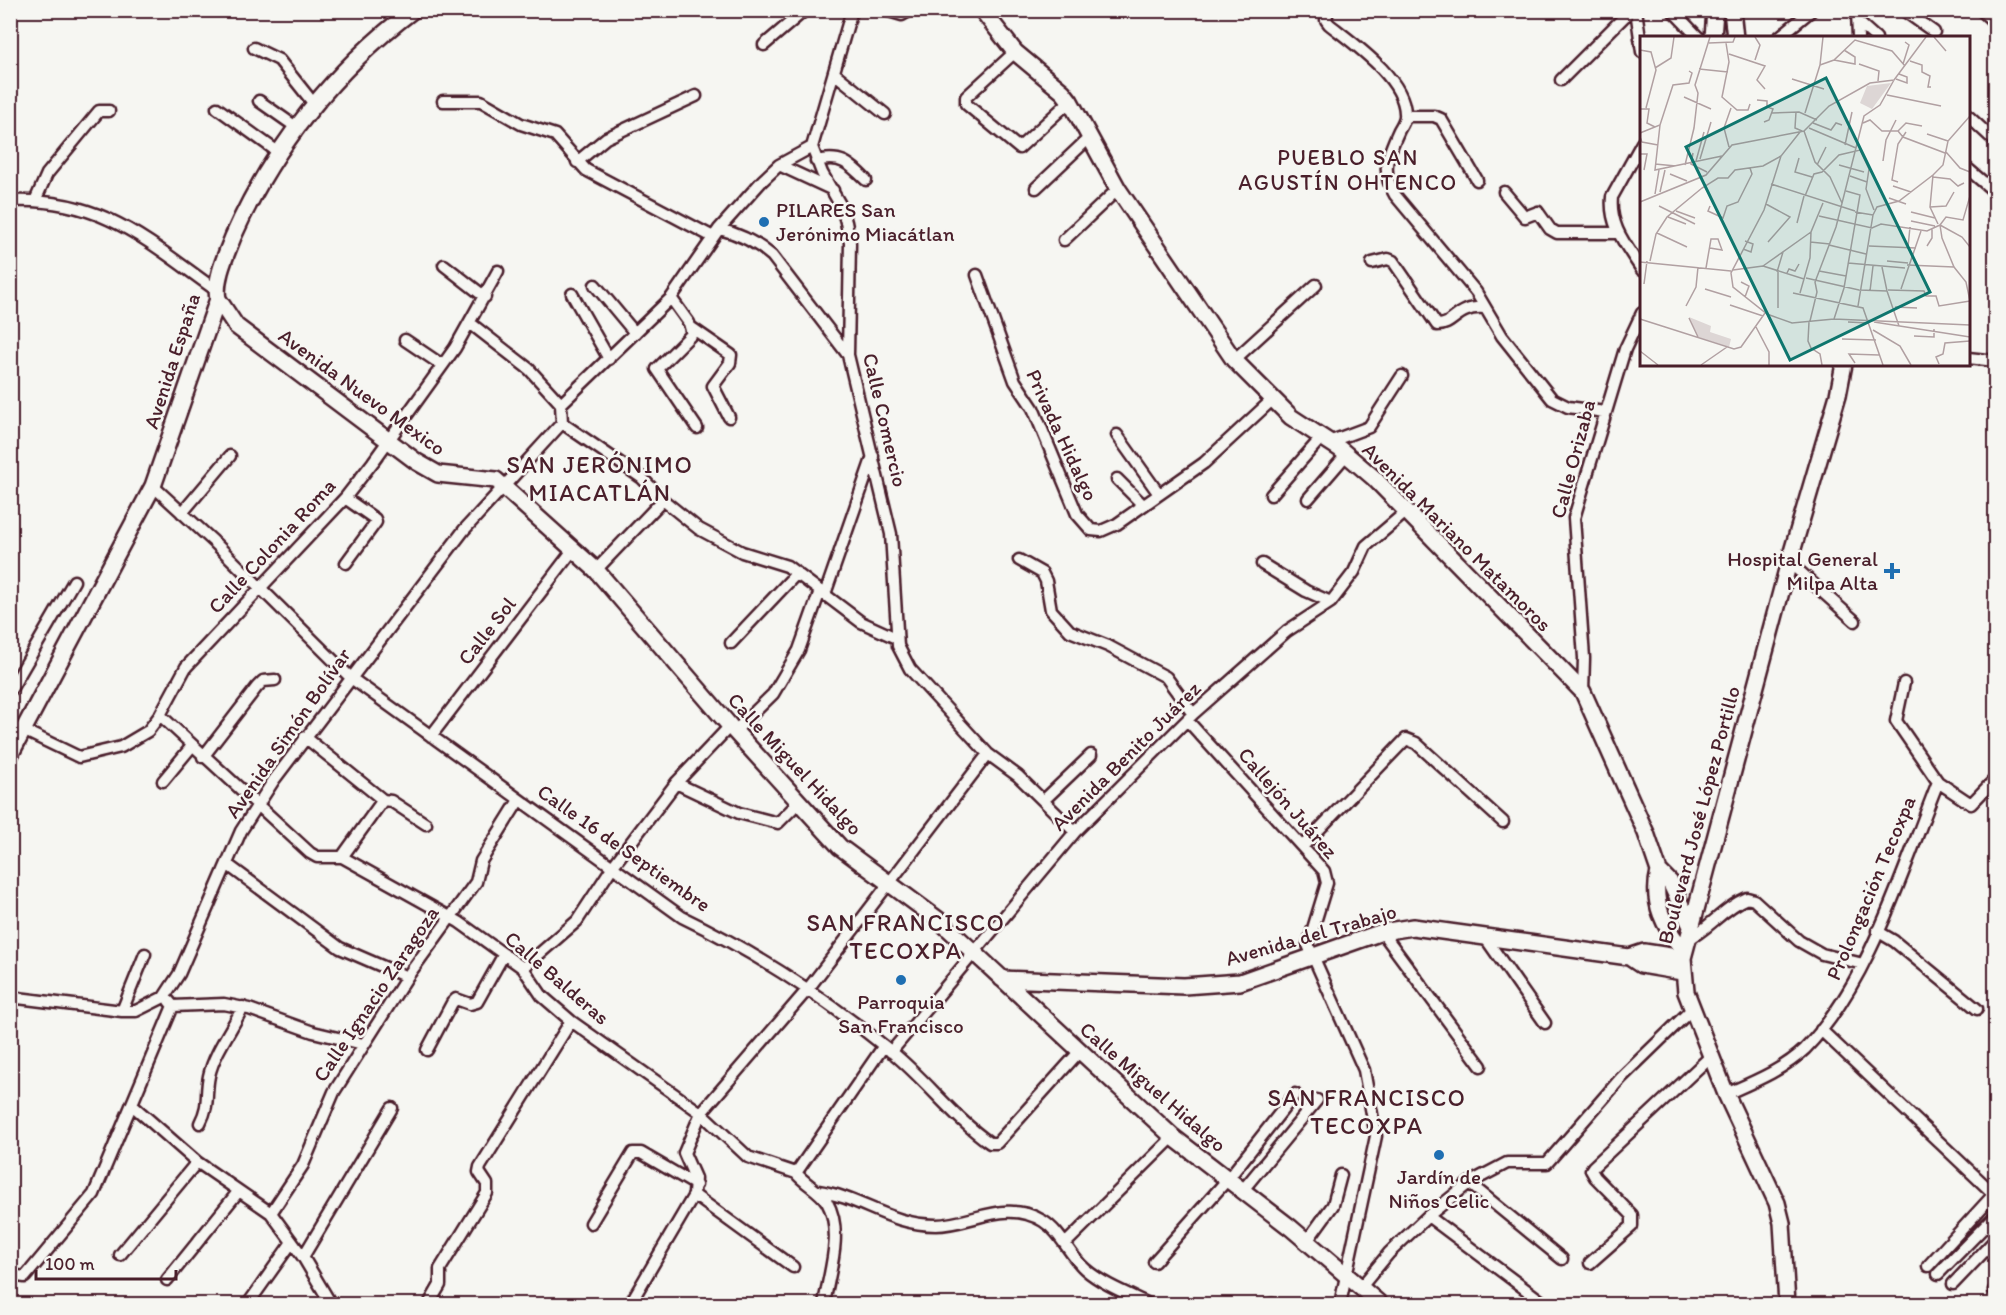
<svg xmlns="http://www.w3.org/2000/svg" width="2006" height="1315" font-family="Itim,sans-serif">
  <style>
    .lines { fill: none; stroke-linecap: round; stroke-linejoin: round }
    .street-casing { stroke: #4a1f2b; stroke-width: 15 }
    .secondary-casing { stroke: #4a1f2b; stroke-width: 20 }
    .street { stroke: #f6f6f2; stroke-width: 10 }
    .secondary { stroke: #f6f6f2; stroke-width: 15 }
    .poi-dot { fill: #1f6fb2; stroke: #f6f6f2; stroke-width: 2 }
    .labels { text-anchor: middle; stroke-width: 5; stroke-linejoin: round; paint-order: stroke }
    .poi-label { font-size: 21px; fill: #4a1f2b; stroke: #f6f6f2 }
    .street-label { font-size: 21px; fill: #4a1f2b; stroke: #f6f6f2 }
    .neighbourhood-label { font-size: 22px; letter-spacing: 1.5px; fill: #4a1f2b; stroke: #f6f6f2 }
    .quarter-label { font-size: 24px; letter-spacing: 1.5px; fill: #4a1f2b; stroke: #f6f6f2 }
    .inset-road { fill: none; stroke: #b1a0a2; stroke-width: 1.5 }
    .view { fill: #0f766e; fill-opacity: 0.15; stroke: #0f766e; stroke-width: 3 }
    .inset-edge { fill: none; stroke: #4a1f2b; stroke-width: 3 }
  </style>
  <rect width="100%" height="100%" fill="#f6f6f2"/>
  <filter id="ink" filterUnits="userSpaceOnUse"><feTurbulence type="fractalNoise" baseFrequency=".0167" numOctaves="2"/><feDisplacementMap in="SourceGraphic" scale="12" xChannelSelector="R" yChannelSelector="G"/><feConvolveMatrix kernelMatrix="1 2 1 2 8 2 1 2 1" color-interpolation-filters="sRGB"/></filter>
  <g filter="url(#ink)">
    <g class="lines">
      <!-- street casing -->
      <g class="street-casing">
        <path id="street" d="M885,10L902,15L911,10
          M1328,10L1326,20L1329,24C1354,44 1404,78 1405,113C1406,119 1402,125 1399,130C1388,154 1380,171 1395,195L1476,292L1502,336L1552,399L1568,407L1605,412
          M1636,10L1642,52
          M1672,10L1699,38
          M1857,10L1858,38
          M1903,10L1934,32
          M1981,10L1996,24
          M1858,22L1876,38
          M1778,38L1812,10
          M764,45L805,10
          M254,48L279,60L314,104
          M1015,52L966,97V104L1019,148L1070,101
          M834,73L885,114
          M1561,80L1631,10
          M259,101L296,127
          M443,101H481L521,124L555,135L586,170L713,237
          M217,108L278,152
          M1406,116H1434L1441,119L1477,180
          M1968,116L1996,142
          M1642,143L1612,197C1609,227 1627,246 1642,270
          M812,147L822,173L842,208L846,222L850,243L848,355L891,534L898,646L910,669L988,754L1018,776L1075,832
          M812,147L852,10
          M816,161C841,155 849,163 866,180
          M577,162L606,138L696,96
          M779,165L833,190
          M1968,169L1996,193
          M1036,188L1089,138
          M1504,192L1525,217L1538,212L1550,229L1557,233H1617
          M10,201C102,197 147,241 216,290
          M35,201L47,174L99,111H109
          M719,229C740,234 756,242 772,256L848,355
          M1064,240L1118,189
          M1372,263L1388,259L1393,261L1437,325C1454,326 1456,306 1484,308
          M444,265L485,297
          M977,275L1015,381L1033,408L1077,514L1091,530L1101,531L1117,524L1204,463L1272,400
          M595,285L635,333
          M572,294L609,359
          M671,298L689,323L692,334L657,369L697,428
          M470,323L529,369L561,404L562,423L642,478L663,500L699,529L742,552L787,566L861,622L896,638
          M692,328L731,355L730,363L713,386L729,417
          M405,340L442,365
          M1968,358L1996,361
          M1234,360L1316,285
          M561,404L671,298L719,229L762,181L779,165L812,147
          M1117,435L1159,494
          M1329,442L1369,427L1402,376
          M1117,479L1143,505
          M153,486L213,541L351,678L682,917C757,953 828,1000 893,1053C927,1081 954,1118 990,1143H997L1079,1052
          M1271,495L1322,437
          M345,498L375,519L376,522L346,563
          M1308,499L1346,455
          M182,513L230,456
          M1019,560L1042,573L1046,581L1051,610L1070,631L1108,646L1166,677L1193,714
          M1789,562L1855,621
          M1262,564L1306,591L1331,602
          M596,570L663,500
          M825,594L873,456
          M731,643L797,573
          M1904,683L1896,721L1938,782L1971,804L1996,778
          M10,691L74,581
          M1583,692L1584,658L1574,518L1625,349L1642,313
          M160,715L310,853L317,857H342L459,922L523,968L542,996L571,1021L701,1113L748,1157L796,1173
          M1187,720L1324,871L1327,883L1308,945L1364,1070L1376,1136L1340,1304
          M10,728L23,730L79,757L121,747L148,731L160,715L186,667L345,498L373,462L455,348L498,271
          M735,731L773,694L799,650L820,591
          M431,736L573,550
          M305,737L383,800
          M203,757L257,687L263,681L275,680
          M163,781L192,746
          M676,783L739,813L778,823L799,802
          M1044,800L1091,755
          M1304,845L1406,739L1416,743L1503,822
          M342,857L383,800L391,801L426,824
          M228,865L340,948L407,977
          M1877,931L1894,941L1977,1009
          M1382,932L1481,1066
          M1484,936L1545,1023
          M1687,940C1709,929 1723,908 1747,898L1754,900L1799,941L1822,954L1863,964
          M523,968L577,921L613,866L676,783L730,726
          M10,997L122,1011H136L164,997L179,974L241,831L274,780L464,530L562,423
          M169,1001L173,1006L224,1004L249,1009L313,1032L363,1044
          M122,1011L145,954
          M1821,1030L1996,1196
          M427,1050L452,1003L456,999L470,1004L477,1002L504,954
          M891,1052L1075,832L1193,714L1287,631L1331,602L1354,572L1366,546L1407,511
          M1726,1094C1753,1082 1783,1070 1805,1049C1869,984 1904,866 1938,782
          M132,1105L197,1162L271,1213L303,1257L331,1304
          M200,1123C210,1104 205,1095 209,1076C214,1053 232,1029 243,1007
          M796,1173L883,1047
          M796,1173C805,1184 819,1190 827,1202C844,1232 829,1273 824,1304
          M1469,1183L1562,1259
          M818,1191C861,1197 889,1225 936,1225C971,1225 1006,1198 1043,1221C1061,1232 1069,1255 1085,1269C1102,1284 1128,1294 1149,1304
          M1242,1191L1317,1100
          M694,1195L793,1267
          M271,1213L303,1165L334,1092L407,977L476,882L481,861L519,800
          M1428,1216L1545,1304
          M591,1223L633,1153H641L696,1185
          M1307,1241L1333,1205L1341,1175
          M1065,1244L1173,1137
          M120,1255L197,1162
          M303,1257L392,1108
          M1154,1262L1228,1179L1295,1094
          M1590,1263L1632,1226V1215L1595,1177L1591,1170L1593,1167L1711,1056
          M1928,1266L1996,1192
          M1938,1274L1996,1215
          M10,1275L25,1277L94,1194L173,1006
          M167,1280L238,1192
          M1953,1284L1996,1239
          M1361,1287L1389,1253L1428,1216L1469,1183L1507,1163H1547L1621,1078L1692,1009
          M1994,1290L1996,1289
          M248,1304L292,1242
          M429,1304L440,1285V1269L487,1193V1184L479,1172L480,1167L571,1021
          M630,1304L694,1195L695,1178L684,1153L701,1113L808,989L988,754
          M1271,1304H1273"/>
      </g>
      <!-- secondary casing -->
      <g class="secondary-casing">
        <path id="secondary" d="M982,10L1015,52L1063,92L1070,101L1118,189L1234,360L1291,417L1340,449L1374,478L1583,692L1646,833L1659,871L1670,882L1690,924
          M1732,10L1735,38
          M1713,38L1715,10
          M218,299L236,326L417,462L438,474L496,480L596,570L730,726L840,847L940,921L1173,1137L1291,1228L1380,1304
          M10,755L153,486L218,299C214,280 226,255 233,237C272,148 335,69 413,10
          M1659,871C1651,903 1664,927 1684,951
          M1629,957L1644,952L1683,958
          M1002,979L1184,986L1240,982L1382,932L1413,927L1629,957L1641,965L1682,972
          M1787,1304L1782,1223L1777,1203L1726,1094L1686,992L1683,958L1789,562L1838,395L1844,364"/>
      </g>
      <!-- street -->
      <use href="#street" class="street"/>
      <!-- secondary -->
      <use href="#secondary" class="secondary"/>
    </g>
  </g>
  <!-- markers -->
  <g class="poi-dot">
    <circle cx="764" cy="222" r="6"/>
    <path d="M1889 562h6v6h6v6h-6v6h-6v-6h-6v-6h6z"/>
    <circle cx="901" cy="980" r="6"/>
    <circle cx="1439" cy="1155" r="6"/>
  </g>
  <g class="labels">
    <!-- poi labels -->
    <g class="poi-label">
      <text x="776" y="217" text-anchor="start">PILARES San<tspan x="776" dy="24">Jerónimo Miacátlan</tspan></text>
      <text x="1878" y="566" text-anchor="end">Hospital General<tspan x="1878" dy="24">Milpa Alta</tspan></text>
      <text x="901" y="1009">Parroquia<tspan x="901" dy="24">San Francisco</tspan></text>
      <text x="1439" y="1184">Jardín de<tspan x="1439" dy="24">Niños Celic</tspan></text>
    </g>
    <!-- street labels -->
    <g class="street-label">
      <text transform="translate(172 361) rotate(-72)" y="7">Avenida España</text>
      <text transform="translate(362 392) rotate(36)" y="7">Avenida Nuevo Mexico</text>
      <text transform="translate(885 420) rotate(77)" y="7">Calle Comercio</text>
      <text transform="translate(1062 435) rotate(65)" y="7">Privada Hidalgo</text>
      <text transform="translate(1573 459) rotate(-75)" y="7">Calle Orizaba</text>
      <text transform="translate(1457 537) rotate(45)" y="7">Avenida Mariano Matamoros</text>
      <text transform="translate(272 546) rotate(-47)" y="7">Calle Colonia Roma</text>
      <text transform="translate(487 631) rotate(-52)" y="7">Calle Sol</text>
      <text transform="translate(288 733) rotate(-55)" y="7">Avenida Simón Bolívar</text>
      <text transform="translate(1126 756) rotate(-45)" y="7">Avenida Benito Juárez</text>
      <text transform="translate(795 764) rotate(47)" y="7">Calle Miguel Hidalgo</text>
      <text transform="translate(1288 803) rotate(49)" y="7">Callejón Juárez</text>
      <text transform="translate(1699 815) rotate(-75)" y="7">Boulevard José López Portillo</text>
      <text transform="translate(624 848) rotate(35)" y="7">Calle 16 de Septiembre</text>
      <text transform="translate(1871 888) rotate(-67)" y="7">Prolongación Tecoxpa</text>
      <text transform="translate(1311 935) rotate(-16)" y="7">Avenida del Trabajo</text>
      <text transform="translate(557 978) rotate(41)" y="7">Calle Balderas</text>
      <text transform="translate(376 994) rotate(-56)" y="7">Calle Ignacio Zaragoza</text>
      <text transform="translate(1153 1087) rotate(41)" y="7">Calle Miguel Hidalgo</text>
    </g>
    <!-- neighbourhood labels -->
    <g class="neighbourhood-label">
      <text x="1348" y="165">PUEBLO SAN<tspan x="1348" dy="25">AGUSTÍN OHTENCO</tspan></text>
    </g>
    <!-- quarter labels -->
    <g class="quarter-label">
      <text x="600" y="473">SAN JERÓNIMO<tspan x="600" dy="28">MIACATLÁN</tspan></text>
      <text x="906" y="931">SAN FRANCISCO<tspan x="906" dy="28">TECOXPA</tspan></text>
      <text x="1367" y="1106">SAN FRANCISCO<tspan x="1367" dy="28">TECOXPA</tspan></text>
    </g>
  </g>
  <!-- overview -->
  <g transform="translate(1640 36)">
    <rect width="330" height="330" fill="#f6f6f2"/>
    <path d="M251,47L232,73L220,67L227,50ZM49,281L71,290L70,296L91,303L89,311L58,301Z" fill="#ddd6d5"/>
    <path class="inset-road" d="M115,1L120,9L115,24M294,1L306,15M69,7L93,6L95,1M86,7L89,26L82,61L97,74H108L110,68M0,14L11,16L16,34L6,72M89,18L125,30L117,44L125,53M194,24L215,28V21L204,14M270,25L282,29V36L290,40L288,51H291M219,28L239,35L238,45M263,28L269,9L265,6M180,29L194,24L215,4L252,15L265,30M15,32L31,22L34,1M59,33L88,36M152,43L184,53M256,43L267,47V41L259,38M247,59L301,70M44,61L71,73M117,64L127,65V71L133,73L129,84L124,86M0,73H9L7,87L15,91M156,76L155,92L162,95M132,77L159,76L177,84M165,77L180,29L183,1M173,87L191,94L196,87L202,89M223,87L230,84L242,95H258L263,101L305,117M20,89L15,134L82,120M169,92L216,112M164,95L175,126L190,141L202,167M258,95L266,87L282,90M160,96L141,120L124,174L91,237L93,251L127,278L152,287L194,283L330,289M0,97L20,89L33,49L49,47L52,37L49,35M287,98L308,105M0,101L2,106L18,109M205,109L212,76M89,111L84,92L91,72M306,116L320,132L330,136M53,117L51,128L67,136M0,118H7L4,134M159,122L155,136L172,141M60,123L71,86M56,125L64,96M243,125L246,104L256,84M15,128L36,130M45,129L54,92L58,57L55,49L70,1M177,129L186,111M199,129L224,136M30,138L47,145M293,139L290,171L298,188M210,140L227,146M293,141L310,143L318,150L324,147M258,146L252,144L258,108L266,96M131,148L215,175M253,150L271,156M20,156L25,134M15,158L19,134M165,160L174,138L182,136L199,119L220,114L229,133L226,153L234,174M249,162L266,168M0,166L66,139L92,109L164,95L189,70L230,47L254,44L286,1M126,168L150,181L128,206M19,170L55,188M70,170L68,175L83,182L87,170L98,166L112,138L110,132M290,171L306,170L314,156M36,175L55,182M215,176L233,179M271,176L295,182M233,179L237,171L259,165L293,139L303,129L308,105L330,80M179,180L232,192L241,188L287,195L300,189M28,181L46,188M271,185L295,190M157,187L164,160M300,189L302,202L314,231L326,246L330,265M300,189L306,181L323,184L330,160M300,189L322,201L330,211M17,197L47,211M170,206L190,208M189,209L226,218M229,210L276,212M287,210L292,202V192M268,211L270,191M103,213L111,216L113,208L105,205M10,225L16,198L27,181L62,152L78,142H88L95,134L123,130L141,120M247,225L268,227M0,226L91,235M208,227L265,232M267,229L314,231M123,230L171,196M123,230L164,243M242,231L247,255M66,232L71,203H78L82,214L70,212M93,234L123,230M179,235L206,240M137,236L143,216M147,237L149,233L155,235L159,228M166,242L219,254L247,255L259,290M101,246L109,250L105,261M4,248L7,225M65,253L91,261M261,253L281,195M248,254L284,255L286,260H296L299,270L330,265M230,255L233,230M153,257L223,272L243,329M160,257L170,222L171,196L183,167M90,269L123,280M46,270L56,251L58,231M218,270L233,179M255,271L277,272M138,272V236M49,282L58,301M0,283L94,313L101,311L125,277M194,283L204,252L220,159L206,155M170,285L177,256L175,246L196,191L224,80L240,69L254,44M169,286L168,305L171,312L180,318L182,329M208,286L228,287M234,286L330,301M116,291L129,316V329M233,294L260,310L271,329M274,300L294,301V293M202,303L236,304M0,315L18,329M215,327L209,318L239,319M299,328L296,321L303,318L305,307L330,305M61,329L87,311"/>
    <path class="view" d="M186,42L290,256L150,324L46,111Z"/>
    <rect width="330" height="330" class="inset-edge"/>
  </g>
  <!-- margin -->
  <rect width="2006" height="1315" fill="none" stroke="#f6f6f2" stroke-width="36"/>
  <rect x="18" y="18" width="1970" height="1279" fill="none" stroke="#4a1f2b" stroke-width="2" filter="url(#ink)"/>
  <!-- scale -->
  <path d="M36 1270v9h140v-9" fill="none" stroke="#4a1f2b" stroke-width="3"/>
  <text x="45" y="1270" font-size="18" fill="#4a1f2b" stroke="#f6f6f2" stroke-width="4.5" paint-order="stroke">100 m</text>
</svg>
